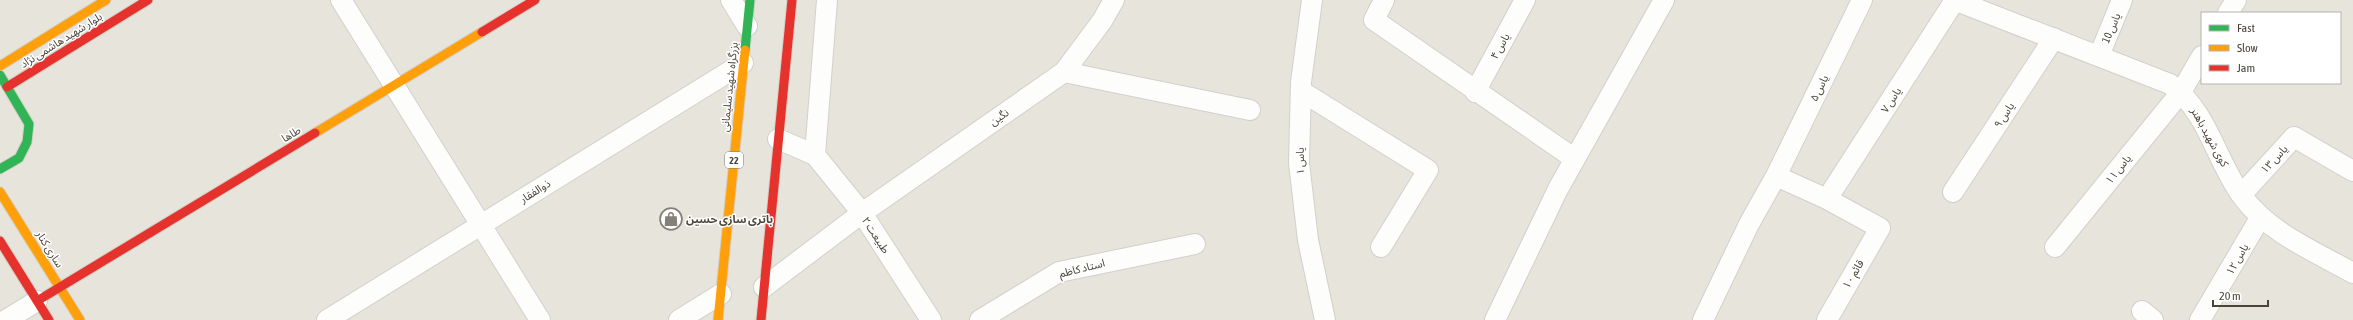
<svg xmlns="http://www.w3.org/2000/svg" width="2353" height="320" font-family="'Asap Condensed','Noto Sans Arabic',sans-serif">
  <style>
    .residential { fill: #e7e4dc; fill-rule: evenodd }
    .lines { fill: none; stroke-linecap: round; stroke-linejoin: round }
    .street-casing { stroke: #d2d0cb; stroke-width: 22 }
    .fast-casing { stroke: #d3cfc5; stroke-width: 11 }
    .slow-casing { stroke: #d3cfc5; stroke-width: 11 }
    .jam-casing { stroke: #d3cfc5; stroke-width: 11 }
    .street { stroke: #fdfdfc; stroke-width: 20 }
    .fast { stroke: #30b455; stroke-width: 9 }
    .slow { stroke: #ff9f0a; stroke-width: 9 }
    .jam { stroke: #e5322d; stroke-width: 9 }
    .labels { text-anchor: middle; stroke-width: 3; stroke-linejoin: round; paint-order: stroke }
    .shield { fill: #fff; stroke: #817c74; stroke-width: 1 }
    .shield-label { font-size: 10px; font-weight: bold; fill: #4b4439 }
    .street-label { font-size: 11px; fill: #4b4439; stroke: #fff }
    .poi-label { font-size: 11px; font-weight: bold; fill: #4b4439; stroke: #fff; text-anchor: start }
  </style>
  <rect width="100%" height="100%" fill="#f4f2ee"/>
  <!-- residential -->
  <path class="residential" d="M0,0H2353V320H0ZM2202,13H2340V83H2202Z"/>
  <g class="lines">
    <!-- street casing -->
    <g class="street-casing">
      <path id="street" d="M341,0L540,320
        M731,0L747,26
        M1312,0L1301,82L1299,163L1308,240L1325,320
        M1384,0L1374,20L1575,159
        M1954,0L2170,84C2209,113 2215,159 2242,196C2269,233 2314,251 2353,273
        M2228,13L2236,0
        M2099,56L2122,0
        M1064,72L1250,110
        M1301,91L1428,170L1381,247
        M1475,92L1525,0
        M778,139L815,155L862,213L931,320
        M815,155L827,0
        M1776,176L1862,0
        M1953,192L2054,38
        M2241,195L2294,137L2353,171
        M1827,199L1955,0
        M2055,247L2181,92L2202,56
        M764,287L862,213L1064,72L1102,21L1114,0
        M2142,311L2153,320
        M6,320L37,301
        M327,320L743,63
        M679,320L721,294
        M980,320L1059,272L1195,244
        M1495,320L1558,189L1664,0
        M1703,320L1749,224L1776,176L1827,199L1880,228L1827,320
        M2200,320L2260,218"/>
    </g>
    <!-- fast casing -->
    <g class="fast-casing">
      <path id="fast" d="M745,50L750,0
        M0,75L29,124L27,142L19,158L0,169"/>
    </g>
    <!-- slow casing -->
    <g class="slow-casing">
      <path id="slow" d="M0,66L106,0
        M315,133L482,32
        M0,192L80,320
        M718,320L745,50"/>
    </g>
    <!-- jam casing -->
    <g class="jam-casing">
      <path id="jam" d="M482,32L535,0
        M7,87L148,0
        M0,241L49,320
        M37,301L315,133
        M761,320L792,0"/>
    </g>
    <!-- street -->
    <use href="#street" class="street"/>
    <!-- fast -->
    <use href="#fast" class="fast"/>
    <!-- slow -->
    <use href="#slow" class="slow"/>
    <!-- jam -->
    <use href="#jam" class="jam"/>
  </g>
  <!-- icons -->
  <defs>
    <g id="shop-ring" transform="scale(1.15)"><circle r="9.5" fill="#fff" stroke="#868178" stroke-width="1.5"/><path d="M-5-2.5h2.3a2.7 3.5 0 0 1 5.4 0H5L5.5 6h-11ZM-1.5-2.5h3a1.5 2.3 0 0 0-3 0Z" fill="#868178"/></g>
  </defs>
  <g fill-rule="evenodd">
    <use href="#shop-ring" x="671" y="219"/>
  </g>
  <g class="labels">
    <!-- shield labels -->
    <rect class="shield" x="725" y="152" width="18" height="16" rx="3"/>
    <g class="shield-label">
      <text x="734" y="164">22</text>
    </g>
    <!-- street labels -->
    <g class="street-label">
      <text transform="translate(2111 28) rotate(-67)" y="4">یاس 10</text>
      <text transform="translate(61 40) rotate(-32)" y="4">بلوار شهید هاشمی نژاد</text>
      <text transform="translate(1500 46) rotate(-61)" y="4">یاس ۴</text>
      <text transform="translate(729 87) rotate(-84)" y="4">بزرگراه شهید سلیمانی</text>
      <text transform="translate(1819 88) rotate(-64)" y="4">یاس ۵</text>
      <text transform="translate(1891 100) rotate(-57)" y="4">یاس ۷</text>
      <text transform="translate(2004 115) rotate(-57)" y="4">یاس ۹</text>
      <text transform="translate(999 117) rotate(-35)" y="4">نگین</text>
      <text transform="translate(291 134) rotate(-31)" y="4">طاها</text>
      <text transform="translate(2210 137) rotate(61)" y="4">کوی شهید باهنر</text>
      <text transform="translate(2274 159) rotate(-47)" y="4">یاس ۱۳</text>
      <text transform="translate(1300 161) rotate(-91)" y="4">یاس ۱</text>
      <text transform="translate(2118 169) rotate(-51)" y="4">یاس ۱۱</text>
      <text transform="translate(535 191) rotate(-32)" y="4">ذوالفقار</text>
      <text transform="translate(876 235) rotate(57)" y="4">طبیعت ۲</text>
      <text transform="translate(50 249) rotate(58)" y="4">ساری کنار</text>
      <text transform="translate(2237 259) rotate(-60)" y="4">یاس ۱۲</text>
      <text transform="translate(1082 268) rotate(-14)" y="4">استاد کاظم</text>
      <text transform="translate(1853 274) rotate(-60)" y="4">قائم ۱۰</text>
    </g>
    <!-- poi labels -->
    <g class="poi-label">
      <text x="686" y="223">باتری سازی حسین</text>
    </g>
  </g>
  <!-- legend -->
  <rect x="2201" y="12" width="140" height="72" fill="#ffffff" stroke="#b7b4b0"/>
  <rect x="2209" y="25" width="20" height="6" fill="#30b455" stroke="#b7b4b0"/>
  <text x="2237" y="32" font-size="12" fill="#4b4439">Fast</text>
  <rect x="2209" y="45" width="20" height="6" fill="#ff9f0a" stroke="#b7b4b0"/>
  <text x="2237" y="52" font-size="12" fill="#4b4439">Slow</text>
  <rect x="2209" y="65" width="20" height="6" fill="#e5322d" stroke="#b7b4b0"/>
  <text x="2237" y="72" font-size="12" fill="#4b4439">Jam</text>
  <!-- scale -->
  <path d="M2213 300v6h55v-6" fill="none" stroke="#4b4439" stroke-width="2"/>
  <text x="2219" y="300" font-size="12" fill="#4b4439" stroke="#ffffff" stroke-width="3" paint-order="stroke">20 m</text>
</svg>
